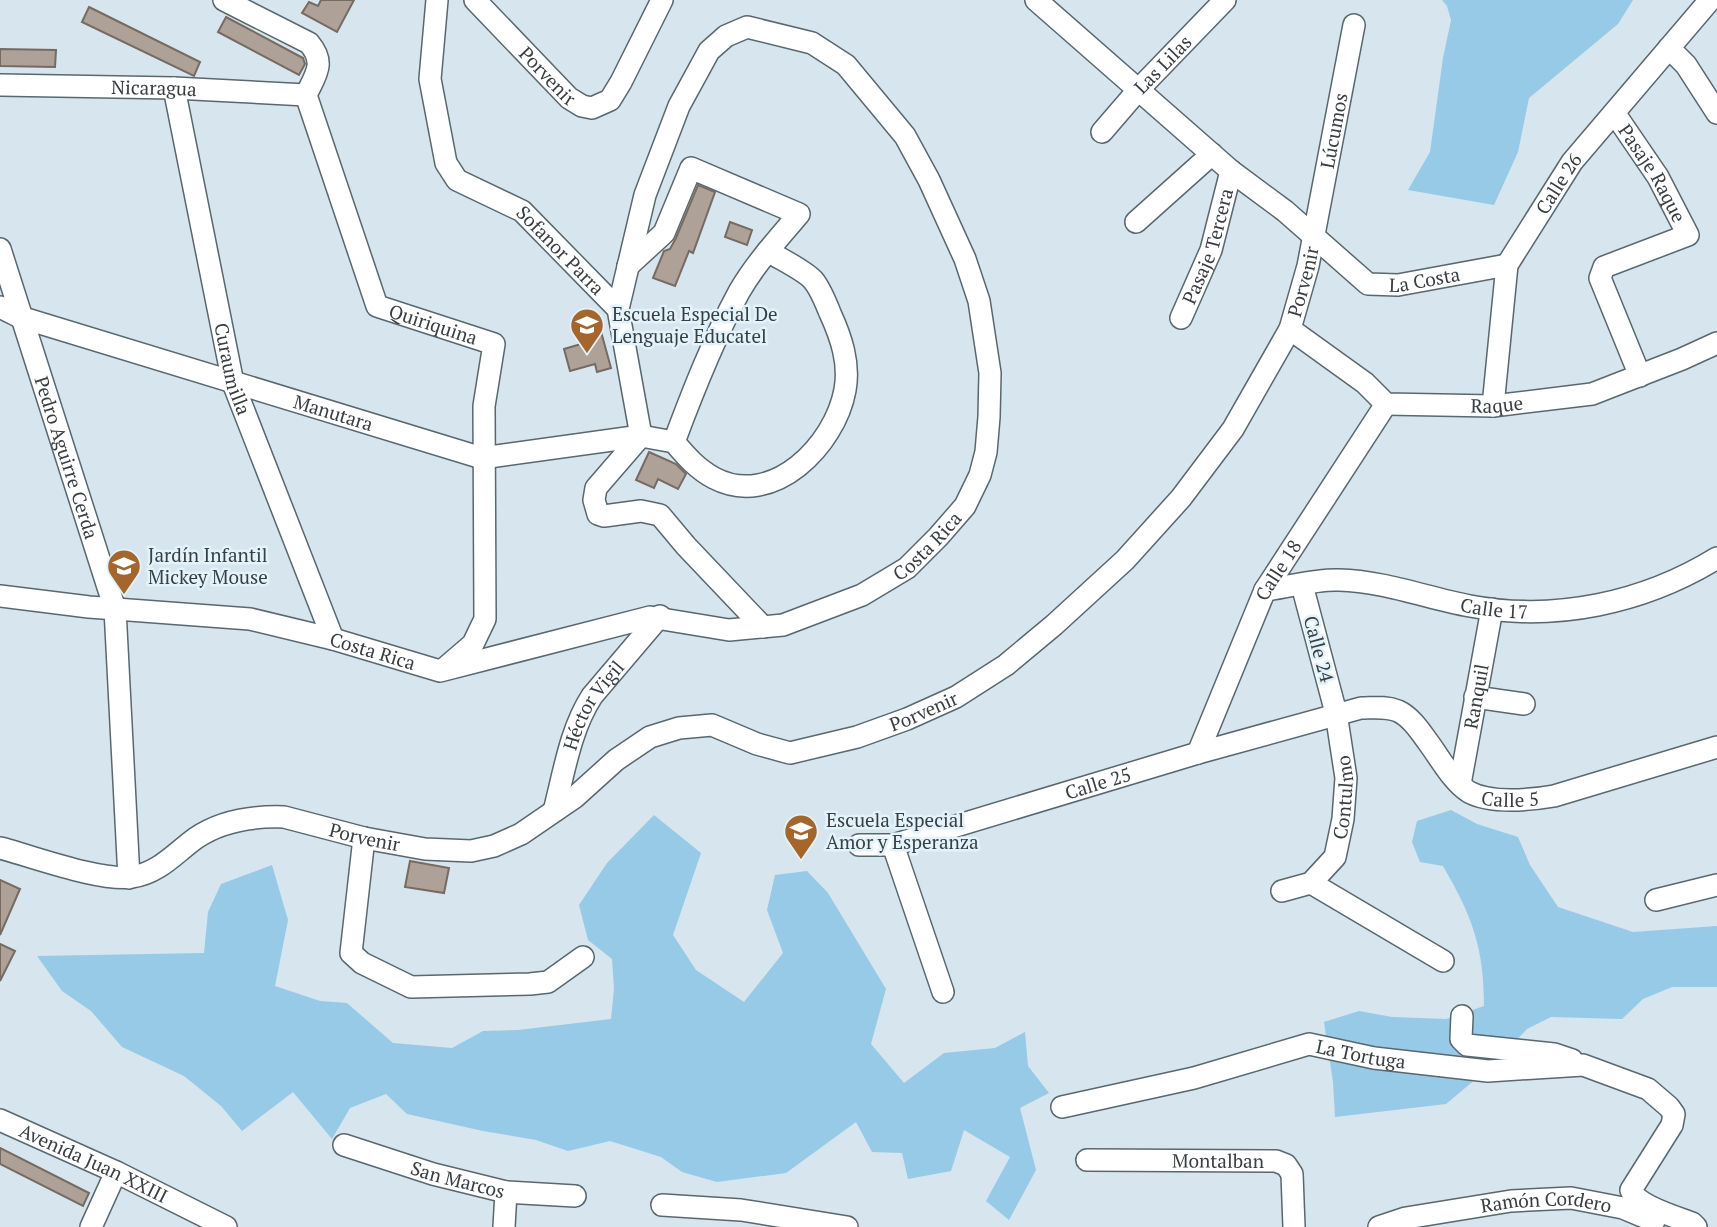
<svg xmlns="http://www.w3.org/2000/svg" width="1717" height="1227" font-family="'PT Serif',serif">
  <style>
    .green { fill: #96cae7 }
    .building { fill: #aea197; stroke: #766a61; stroke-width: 2 }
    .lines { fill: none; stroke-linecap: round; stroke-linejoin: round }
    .minor-casing { stroke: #59676f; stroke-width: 24 }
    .minor { stroke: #fff; stroke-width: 21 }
    .labels { text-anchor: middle; stroke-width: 5; stroke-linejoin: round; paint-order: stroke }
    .street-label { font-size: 19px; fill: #383e41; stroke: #e3f3fc }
    .poi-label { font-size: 19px; fill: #383e41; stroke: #e3f3fc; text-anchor: start }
  </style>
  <rect width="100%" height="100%" fill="#d6e5ee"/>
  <!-- green -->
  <path class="green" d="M1442,0H1633L1618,24L1529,98L1518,152L1494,205L1408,190L1430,152L1443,58L1451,20L1447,6Z
    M1451,810L1477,824L1518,837L1530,865L1558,907L1633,932L1717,926V987H1672L1643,999L1622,1019L1551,1017L1527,1029L1496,1062L1446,1104L1335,1117L1333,1082L1324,1022L1359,1011L1392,1017L1446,1019L1484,1006C1484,947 1472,916 1443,866L1420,862L1412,842L1417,821Z
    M654,815L701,853L673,935L696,970L744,1002L783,953L767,910L775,875L807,871L828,893L886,989L871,1044L904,1083L944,1053L995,1048L1025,1032L1028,1066L1049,1093L1020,1108L1036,1170L1009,1220L986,1201L1010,1157L964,1130L951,1171L908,1179L902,1153L872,1152L856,1122L786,1173L717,1182L682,1172L661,1157L610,1141L568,1151L536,1140L483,1131L407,1114L386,1094L350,1108L332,1139L293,1092L242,1131L221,1106L184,1076L122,1047L91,1011L62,991L37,956L204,953L208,912L221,884L272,865L288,920L275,986L320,1001L347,1003L393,1043L452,1048L483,1031L518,1030L611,1019L614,989L612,959L588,940L579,905L607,863Z"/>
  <!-- building -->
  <path class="building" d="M321,0H354L337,32L302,13L309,2L318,6Z
    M89,7L200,62L194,76L82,22Z
    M226,17L303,58L305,64L299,75L218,32Z
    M0,49L56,50L55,67L0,66Z
    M698,185L715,192L693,253L689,251L675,286L653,278L664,251L670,249L676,238Z
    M730,222L752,230L747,245L725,237Z
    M600,328L611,368L597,372L595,364L570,371L564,349L588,342L585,332Z
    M649,452L676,464L686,474L678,489L658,479L654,488L636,480Z
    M410,861L449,868L444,893L405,887Z
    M0,880L20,889L0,935Z
    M0,944L15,951L0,981Z
    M0,1148L89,1193L83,1206L0,1164Z"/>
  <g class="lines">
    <!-- minor casing -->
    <g class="minor-casing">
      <g id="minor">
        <path id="s1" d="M224,0L309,43C326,63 316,74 306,95L377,306L494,344L484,406L485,619L473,644L445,668"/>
        <path id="s2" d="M437,0L430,79L446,163L457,180L522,211L618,309L641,436"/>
        <path id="s3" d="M475,0L569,98L582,106L592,108L610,100L621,82L662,0"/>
        <path id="s4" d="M1036,0L1231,171L1285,211L1368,284L1398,285L1507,265"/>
        <path d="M1669,48L1686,65L1717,113"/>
        <path id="s5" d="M0,85L174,88L306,95"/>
        <path id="s6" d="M174,88L233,383L333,639"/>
        <path id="s7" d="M1615,114L1658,177L1688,235L1604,267L1600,278L1640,376"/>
        <path id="s8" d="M1102,132L1139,89L1225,0"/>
        <path d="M1136,222L1212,154"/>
        <path id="s9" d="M0,249L115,609L129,878"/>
        <path d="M628,266L664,233L691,168L799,214C778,239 755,264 739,292C713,340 693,391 674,442"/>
        <path id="s10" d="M0,307L20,317L482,458L641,436L674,442C686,456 697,469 714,478C773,509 835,445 845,390C850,363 841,337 830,313C826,303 820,288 813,280C804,270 780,259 768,251"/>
        <path id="s11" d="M1181,318L1211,250L1231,171"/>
        <path id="s12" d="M1290,329L1365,383L1386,404L1493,406L1592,394L1682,359L1717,343"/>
        <path id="s13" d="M1493,406L1507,265L1572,162L1710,0"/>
        <path d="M641,436L596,488L594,500L598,514L604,516L641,511L660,515L686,546L763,627"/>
        <path id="s14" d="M1265,590C1289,587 1315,579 1339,580C1384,581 1427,598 1470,606C1555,622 1644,603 1717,558"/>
        <path id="s15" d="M0,596L89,607L250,619L333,639L440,671L650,617L729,630L783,625L862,595L907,568L938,537L965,506L980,475L986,452L989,417L990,373L979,301L965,259L929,180L905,136L846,65L812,43L747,27L726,36L709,51L679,106L645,195L618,309"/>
        <path d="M1475,697L1524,704"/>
        <path id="s16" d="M1198,753L1265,590L1386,404"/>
        <path id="s17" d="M1460,784L1492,609"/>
        <path id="s18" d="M554,811C564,773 570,730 592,696L660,616"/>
        <path d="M364,838L351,953L362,963L411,987L530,984L548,982L583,957"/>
        <path id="s19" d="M859,845H893L1198,753L1361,708C1373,708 1386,706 1398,711C1411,717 1420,731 1428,742C1440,758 1452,781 1469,792C1491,804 1531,800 1554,796L1717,747"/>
        <path d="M893,845L943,992"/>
        <path id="s20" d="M0,848C32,856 101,882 132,877C159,873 174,854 196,838C221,821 254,816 284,817L364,838L425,849L471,851L494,846L521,834L575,797L616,760L650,737L679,728L712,725L757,744L790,753L857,737L907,719L956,697L1006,665L1054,625L1125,560L1181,498L1233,429L1290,329L1308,266L1354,25"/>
        <path d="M1311,883L1443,961"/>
        <path id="s21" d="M1282,891L1311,883L1335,857L1343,819L1346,778L1336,713L1302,585"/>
        <path d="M1656,900L1717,885"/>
        <path d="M1462,1016L1461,1039L1467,1045L1554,1054L1572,1060"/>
        <path id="s22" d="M1062,1107L1194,1078L1309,1044L1374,1058L1488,1071L1583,1065L1648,1089L1669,1107L1674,1114L1672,1125L1631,1190C1637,1206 1676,1217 1692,1223L1696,1227"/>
        <path id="s23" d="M0,1120L116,1172L226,1227"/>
        <path id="s24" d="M344,1145L433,1174L506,1192L575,1196"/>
        <path id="s25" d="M1087,1160L1276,1161L1286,1165L1292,1174L1294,1227"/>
        <path d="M662,1205L741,1210L847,1227"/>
        <path d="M91,1227L116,1172"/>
        <path d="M504,1227L506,1192"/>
        <path id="s26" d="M1379,1227L1406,1218L1511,1201L1571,1198L1623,1208L1654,1221"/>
      </g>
    </g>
    <!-- minor -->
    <use href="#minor" class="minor"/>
  </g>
  <!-- icons -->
  <defs>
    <g id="school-pin" transform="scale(1.75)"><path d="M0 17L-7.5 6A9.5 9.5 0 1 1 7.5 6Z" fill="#a5662e" stroke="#e3f3fc"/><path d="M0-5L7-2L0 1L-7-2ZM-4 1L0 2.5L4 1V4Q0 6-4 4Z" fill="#fff"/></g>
  </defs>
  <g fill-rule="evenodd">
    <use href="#school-pin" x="587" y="325"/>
    <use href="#school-pin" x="124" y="566"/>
    <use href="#school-pin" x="801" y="831"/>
  </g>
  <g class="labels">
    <!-- street labels -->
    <g class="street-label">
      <text dy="7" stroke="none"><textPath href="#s8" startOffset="91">Las Lilas</textPath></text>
      <text dy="7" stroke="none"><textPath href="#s3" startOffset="105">Porvenir</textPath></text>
      <text dy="7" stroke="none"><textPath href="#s5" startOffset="154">Nicaragua</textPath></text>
      <text dy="7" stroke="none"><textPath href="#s20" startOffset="1738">Lúcumos</textPath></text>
      <text dy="7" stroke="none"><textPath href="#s7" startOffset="70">Pasaje Raque</textPath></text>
      <text dy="7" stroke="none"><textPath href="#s13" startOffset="238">Calle 26</textPath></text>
      <text dy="7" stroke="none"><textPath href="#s11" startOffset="77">Pasaje Tercera</textPath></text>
      <text dy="7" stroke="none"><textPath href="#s2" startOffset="312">Sofanor Parra</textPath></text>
      <text dy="7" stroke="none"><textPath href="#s4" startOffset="494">La Costa</textPath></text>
      <text dy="7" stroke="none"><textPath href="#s20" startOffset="1584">Porvenir</textPath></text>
      <text dy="7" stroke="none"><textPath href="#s1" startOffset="434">Quiriquina</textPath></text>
      <text dy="7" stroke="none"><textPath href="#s6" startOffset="287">Curaumilla</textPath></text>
      <text dy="7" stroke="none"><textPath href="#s12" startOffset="233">Raque</textPath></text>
      <text dy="7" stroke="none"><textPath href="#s10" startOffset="350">Manutara</textPath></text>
      <text dy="7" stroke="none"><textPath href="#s9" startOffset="219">Pedro Aguirre Cerda</textPath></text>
      <text dy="7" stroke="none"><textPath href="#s15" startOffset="966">Costa Rica</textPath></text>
      <text dy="7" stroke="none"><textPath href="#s16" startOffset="200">Calle 18</textPath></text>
      <text dy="7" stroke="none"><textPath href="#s14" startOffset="233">Calle 17</textPath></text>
      <text transform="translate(1319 649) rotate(75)" y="7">Calle 24</text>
      <text dy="7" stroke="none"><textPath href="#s15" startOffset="378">Costa Rica</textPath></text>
      <text dy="7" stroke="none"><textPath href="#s17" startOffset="89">Ranquil</textPath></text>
      <text dy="7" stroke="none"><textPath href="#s18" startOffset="114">Héctor Vigil</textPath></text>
      <text dy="7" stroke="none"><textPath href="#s20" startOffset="996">Porvenir</textPath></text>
      <text dy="7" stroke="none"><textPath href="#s19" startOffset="248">Calle 25</textPath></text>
      <text dy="7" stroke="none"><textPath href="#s19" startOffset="710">Calle 5</textPath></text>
      <text dy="7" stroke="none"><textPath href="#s21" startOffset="126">Contulmo</textPath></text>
      <text dy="7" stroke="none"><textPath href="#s20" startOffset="387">Porvenir</textPath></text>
      <text dy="7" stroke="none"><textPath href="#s22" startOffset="308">La Tortuga</textPath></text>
      <text dy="7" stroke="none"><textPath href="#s25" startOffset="131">Montalban</textPath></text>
      <text dy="7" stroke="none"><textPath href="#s23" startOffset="103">Avenida Juan XXIII</textPath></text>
      <text dy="7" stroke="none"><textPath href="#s24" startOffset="119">San Marcos</textPath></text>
      <text dy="7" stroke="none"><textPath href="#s26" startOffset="170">Ramón Cordero</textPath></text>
    </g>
    <!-- poi labels -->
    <g class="poi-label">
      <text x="612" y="321">Escuela Especial De<tspan x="612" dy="22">Lenguaje Educatel</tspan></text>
      <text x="148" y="562">Jardín Infantil<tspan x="148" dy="22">Mickey Mouse</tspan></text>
      <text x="826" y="827">Escuela Especial<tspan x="826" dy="22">Amor y Esperanza</tspan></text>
    </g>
  </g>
</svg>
